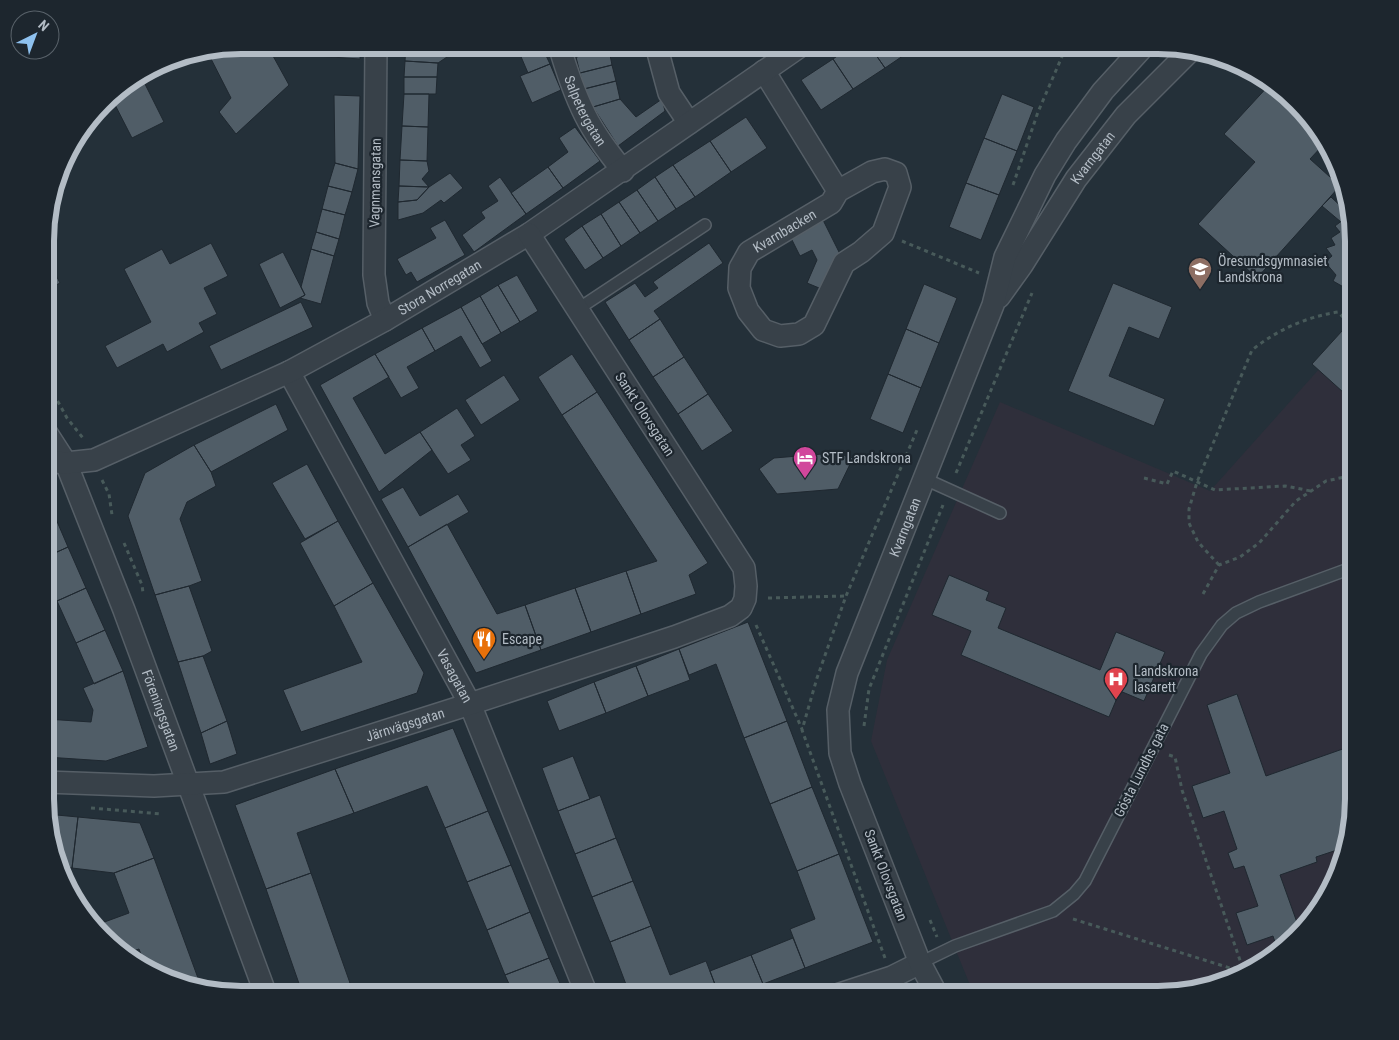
<svg xmlns="http://www.w3.org/2000/svg" width="1399" height="1040" font-family="'Roboto Condensed',sans-serif">
  <style>
    .medical { fill: #2f2f3b }
    .building { fill: #505d67; stroke: #1f2830 }
    .lines { fill: none; stroke-linecap: round; stroke-linejoin: round }
    .lane-casing { stroke: #565f67; stroke-width: 14 }
    .street-casing { stroke: #565f67; stroke-width: 24 }
    .path { stroke: #485a5a; stroke-width: 3; stroke-dasharray: 4 4; stroke-linecap: butt }
    .lane { stroke: #384149; stroke-width: 11 }
    .street { stroke: #384149; stroke-width: 21 }
    .labels { text-anchor: middle; stroke-width: 4.5; stroke-linejoin: round; paint-order: stroke }
    .street-label { font-size: 14px; fill: #b3bcc5; stroke: #1d262e }
    .poi-label { font-size: 14px; fill: #b3bcc5; stroke: #1d262e; text-anchor: start }
    .rim { fill: none; stroke: #b3bcc5; stroke-width: 6 }
  </style>
  <rect width="100%" height="100%" fill="#243039"/>
  <!-- medical -->
  <path class="medical" d="M1354,330V813L1339,875L1306,928L1245,975L1159,995H974L871,741L887,660L1000,402L1210,491Z"/>
  <!-- building -->
  <path class="building" d="M240,45H267L289,85L236,134L219,112L231,98L207,51Z
    M318,45H361L360,59L317,56Z
    M406,45H442L450,55L438,63L405,61Z
    M516,45H541L550,64L528,73Z
    M573,45H608L609,50L576,57Z
    M853,45H869L885,68L853,89L833,59Z
    M869,45H915L916,47L885,68Z
    M609,50L612,65L580,73L576,57Z
    M833,59L853,89L821,110L801,80Z
    M405,61L438,63L437,77H404Z
    M550,64L561,90L532,103L520,76Z
    M612,65L616,81L584,89L580,73Z
    M141,76L164,122L132,138L110,95Z
    M404,77H437L436,94H404Z
    M616,81L620,99L593,107L584,89Z
    M1271,83L1287,93L1325,143L1310,159L1340,186L1257,278L1198,224L1255,162L1224,134Z
    M404,94H429L428,127L402,126Z
    M1002,94L1034,107L1017,151L984,138Z
    M334,95L360,96L358,169L335,163Z
    M620,99L636,117L662,99L665,111L618,146L593,107Z
    M746,117L767,148L731,172L710,141Z
    M402,126L428,127L427,161L400,160Z
    M575,127L600,161L563,188L548,167L568,152L559,138Z
    M984,138L1017,151L999,195L966,183Z
    M710,141L731,172L695,197L673,165Z
    M400,160L427,161L429,171L422,179L429,187L399,186Z
    M335,163L358,169L352,192L328,186Z
    M673,165L695,197L676,209L655,177Z
    M548,167L563,188L526,214L511,193Z
    M450,173L463,188L444,203L441,200L423,213L398,220V202L417,200L429,187Z
    M500,177L526,214L474,252L462,235L485,218L481,212L498,201L488,186Z
    M655,177L676,209L658,221L637,190Z
    M966,183L999,195L981,240L949,227Z
    M328,186L352,192L345,215L322,209Z
    M399,186L429,187L417,200L398,202Z
    M637,190L658,221L640,233L619,202Z
    M1331,197L1347,212L1348,216L1341,222L1322,206Z
    M619,202L640,233L621,246L601,214Z
    M322,209L345,215L339,239L316,232Z
    M601,214L621,246L603,258L582,226Z
    M1348,216L1354,240V293L1333,281L1336,275L1325,262L1332,256L1326,248L1335,245L1331,238L1340,232L1335,226Z
    M445,220L465,255L417,282L411,272L406,275L397,259L436,238L430,228Z
    M823,220L841,256L824,290L807,283L817,260L812,250L800,256L790,236Z
    M582,226L603,258L585,270L564,239Z
    M316,232L339,239L334,256L311,249Z
    M211,243L228,276L204,288L217,314L199,323L204,332L167,352L163,344L117,368L105,346L151,322L124,269L162,249L170,264Z
    M709,243L723,263L654,311L660,319L629,340L605,302L635,283L645,297L658,288L653,282Z
    M311,249L334,256L321,304L300,298L305,295L301,287Z
    M283,252L305,295L280,308L259,264Z
    M47,258L60,283L47,290Z
    M517,275L538,311L520,322L498,285Z
    M1113,283L1172,307L1159,339L1129,327L1109,376L1165,399L1154,426L1068,391Z
    M924,284L957,298L939,343L906,329Z
    M498,285L520,322L501,333L480,296Z
    M480,296L501,333L482,344L461,307Z
    M301,302L313,327L221,370L209,346Z
    M461,307L492,361L480,368L461,336L435,351L422,328Z
    M660,319L684,357L653,377L629,340Z
    M422,328L435,351L407,367L419,388L401,398L375,354Z
    M906,329L939,343L921,388L888,374Z
    M1342,331L1354,342V402L1312,364Z
    M375,354L389,377L353,398L385,454L420,432L432,450L379,492L320,385Z
    M572,354L597,392L562,415L538,377Z
    M684,357L708,394L678,414L653,377Z
    M888,374L921,388L903,433L870,419Z
    M504,375L520,400L481,425L465,400Z
    M597,392L708,563L689,575L696,594L641,614L626,571L657,561L562,415Z
    M708,394L733,431L702,451L678,414Z
    M276,404L288,430L211,472L194,445Z
    M457,408L475,436L461,445L471,460L448,474L420,432Z
    M194,445L211,472L216,486L187,502L180,519L202,581L189,586L155,595L128,516L145,473Z
    M835,453L853,458L838,489L777,494L759,469L774,458Z
    M307,464L338,521L305,539L272,483Z
    M403,487L420,516L458,494L469,512L408,547L381,499Z
    M50,505L68,547L46,557V507Z
    M338,521L373,583L334,606L300,543Z
    M447,524L497,614L525,605L541,650L476,673L408,547Z
    M68,547L86,588L57,601L46,576V557Z
    M626,571L641,614L591,632L575,588Z
    M949,575L989,592L986,600L1006,608L998,628L1100,670L1116,632L1165,652L1144,701L1120,691L1109,717L961,655L971,631L932,615Z
    M373,583L424,673L417,693L301,732L283,690L362,662L334,606Z
    M189,586L212,651L203,656L178,662L155,595Z
    M86,588L105,630L76,643L57,601Z
    M575,588L591,632L541,650L525,605Z
    M748,622L787,721L744,738L716,664L689,675L679,649Z
    M105,630L123,671L94,684L76,643Z
    M679,649L690,680L648,696L636,666Z
    M203,656L227,721L201,733L178,662Z
    M636,666L648,696L606,713L594,682Z
    M123,671L148,747L106,761L46,757V719L91,722L93,710L83,688Z
    M594,682L606,713L559,731L547,701Z
    M1354,687V717L1344,690Z
    M1237,694L1266,776L1354,745V813L1346,847L1316,857L1317,862L1280,875L1299,928L1289,931L1292,939L1276,945L1273,936L1247,945L1236,913L1258,906L1244,866L1234,869L1228,853L1237,849L1224,811L1203,818L1192,786L1230,773L1207,705Z
    M227,721L237,754L210,764L201,733Z
    M787,721L812,787L770,804L744,738Z
    M453,728L488,811L445,828L427,786L354,813L335,769Z
    M573,756L590,799L558,811L542,768Z
    M335,769L354,813L297,833L311,873L266,889L235,805Z
    M812,787L839,854L797,871L770,804Z
    M600,795L616,838L575,854L558,811Z
    M488,811L511,865L467,882L445,828Z
    M46,814L78,817L72,868L60,866Z
    M78,817L140,823L154,858L114,873L72,868Z
    M616,838L633,881L592,897L575,854Z
    M839,854L873,942L805,968L790,929L815,919L797,871Z
    M154,858L202,989L166,980L146,968L139,949L124,954L112,947L103,936L99,924L129,913L114,873Z
    M511,865L530,912L487,930L467,882Z
    M311,873L350,983L316,995H303L266,889Z
    M633,881L651,926L610,942L592,897Z
    M530,912L549,958L505,975L487,930Z
    M651,926L670,975L706,961L719,995H630L610,942Z
    M793,938L805,968L763,984L751,955Z
    M751,955L763,984L737,995H719L710,971Z
    M549,958L565,995H514L505,975Z
    M350,983L354,995H316Z
    M1104,988L1107,995H1084Z"/>
  <g class="lines">
    <!-- lane casing -->
    <g class="lane-casing">
      <path id="lane" d="M578,309L705,225
        M925,479L1000,513
        M920,963L955,946L1053,911L1074,894L1085,881L1201,654L1222,625L1236,613L1259,602L1354,567"/>
    </g>
    <!-- street casing -->
    <g class="street-casing">
      <g id="street">
        <path d="M376,45L374,275L378,303L385,320"/>
        <path id="s1" d="M559,45C566,69 574,93 585,115C595,135 609,153 623,171"/>
        <path d="M656,45L669,93L689,123"/>
        <path id="s2" d="M764,71L838,191L872,172L885,169L896,173L900,187L883,233L861,252L844,263L814,325L799,334L780,336L763,330L748,311L739,288L740,268L749,252L831,203L838,191"/>
        <path id="s3" d="M999,297L1022,265L1076,179L1126,115L1191,50"/>
        <path id="s4" d="M289,372L470,704L587,995"/>
        <path id="s5" d="M46,432L66,463L124,610L266,995"/>
        <path id="s6" d="M46,461L66,463L94,460L289,372L385,320L529,234L802,45"/>
        <path id="s7" d="M46,782L154,786L224,782L470,704L674,637L730,616L741,608L745,599L746,586L744,568L529,234"/>
        <path d="M837,995L892,977L920,963"/>
        <path id="s8" d="M937,995L920,963L850,784L840,753L838,710L847,673L993,305L1005,257L1045,175L1066,141L1103,91L1145,45"/>
      </g>
    </g>
    <!-- path -->
    <path class="path" d="M1013,185L1038,112L1067,45
      M902,241L979,273
      M46,380L67,418L83,438
      M956,473L1032,293
      M1144,478L1167,484L1173,471L1215,490L1285,486L1311,491
      M102,480L109,494L112,515
      M124,543L142,585L143,593
      M1219,565L1198,542L1189,523V509L1197,482L1252,350C1277,330 1306,317 1338,312L1354,328
      M1203,594L1219,565L1240,557L1259,543L1296,501L1326,481L1354,475
      M768,598L846,596
      M756,625L802,729
      M864,726L869,689L943,505
      M1169,755L1175,757L1182,790L1245,975
      M91,808L162,814
      M72,895C84,896 88,906 89,917
      M1073,919L1230,968L1243,967
      M930,920L937,937
      M885,958L802,730L817,678L846,596L917,430"/>
    <!-- lane -->
    <use href="#lane" class="lane"/>
    <!-- street -->
    <use href="#street" class="street"/>
  </g>
  <!-- icons -->
  <defs>
    <g id="school-pin" transform="scale(1.25)"><path d="M0 17L-7.5 6A9.5 9.5 0 1 1 7.5 6Z" fill="#8d6e63" stroke="#1d262e"/><path d="M0-5L7-2L0 1L-7-2ZM-4 1L0 2.5L4 1V4Q0 6-4 4Z" fill="#fff"/></g>
    <g id="hotel-pin" transform="scale(1.25)"><path d="M0 17L-7.5 6A9.5 9.5 0 1 1 7.5 6Z" fill="#d1479c" stroke="#1d262e"/><path d="M-6-4.5h1.5V1H6V5H4.5V3h-9V5H-6ZM-4 0a1.8 1.8 0 1 1 3.6 0ZM.5 0V-2.5h3Q6-2.5 6 0Z" fill="#fff"/></g>
    <g id="restaurant-pin" transform="scale(1.25)"><path d="M0 17L-7.5 6A9.5 9.5 0 1 1 7.5 6Z" fill="#e8710a" stroke="#1d262e"/><path d="M-5-6h1v4h1v-4h1v4h1v-4h1v5L-1.5 .5V6h-2V.5L-5-1ZM5-6V6H3V1.5H1.5Q1.5-4 5-6Z" fill="#fff"/></g>
    <g id="hospital-pin" transform="scale(1.25)"><path d="M0 17L-7.5 6A9.5 9.5 0 1 1 7.5 6Z" fill="#e0444e" stroke="#1d262e"/><path d="M-5-5h3v3.5h4V-5h3V5h-3V1.5h-4V5h-3Z" fill="#fff"/></g>
  </defs>
  <g fill-rule="evenodd">
    <use href="#school-pin" x="1200" y="269"/>
    <use href="#hotel-pin" x="805" y="458"/>
    <use href="#restaurant-pin" x="484" y="639"/>
    <use href="#hospital-pin" x="1116" y="679"/>
  </g>
  <g class="labels">
    <!-- street labels -->
    <g class="street-label">
      <text dy="5" stroke="none"><textPath href="#s1" startOffset="71">Salpetergatan</textPath></text>
      <text dy="5" stroke="none"><textPath href="#s3" startOffset="168">Kvarngatan</textPath></text>
      <text transform="translate(375 183) rotate(-89)" y="5">Vagnmansgatan</text>
      <text dy="5" stroke="none"><textPath href="#s2" startOffset="570">Kvarnbacken</textPath></text>
      <text dy="5" stroke="none"><textPath href="#s6" startOffset="435">Stora Norregatan</textPath></text>
      <text transform="translate(645 414) rotate(57)" y="5">Sankt Olovsgatan</text>
      <text dy="5" stroke="none"><textPath href="#s8" startOffset="499">Kvarngatan</textPath></text>
      <text dy="5" stroke="none"><textPath href="#s4" startOffset="346">Vasagatan</textPath></text>
      <text dy="5" stroke="none"><textPath href="#s5" startOffset="302">Föreningsgatan</textPath></text>
      <text dy="5" stroke="none"><textPath href="#s7" startOffset="368">Järnvägsgatan</textPath></text>
      <text transform="translate(1141 770) rotate(-63)" y="5">Gösta Lundhs gata</text>
      <text transform="translate(886 875) rotate(69)" y="5">Sankt Olovsgatan</text>
    </g>
    <!-- poi labels -->
    <g class="poi-label">
      <text x="1218" y="266">Öresundsgymnasiet<tspan x="1218" dy="16">Landskrona</tspan></text>
      <text x="822" y="463">STF Landskrona</text>
      <text x="502" y="644">Escape</text>
      <text x="1134" y="676">Landskrona<tspan x="1134" dy="16">lasarett</tspan></text>
    </g>
  </g>
  <!-- crop -->
  <path d="M0 0H1399V1040H0ZM241 54H1158A187 187 0 0 1 1345 241V799A187 187 0 0 1 1158 986H241A187 187 0 0 1 54 799V241A187 187 0 0 1 241 54Z" fill="#1d262e" fill-rule="evenodd"/>
  <path class="rim" d="M241 54H1158A187 187 0 0 1 1345 241V799A187 187 0 0 1 1158 986H241A187 187 0 0 1 54 799V241A187 187 0 0 1 241 54Z"/>
  <!-- north arrow -->
  <g transform="translate(35 35) rotate(42)"><circle r="24" fill="#1d262e" stroke="#59626a"/>
  <path d="M0-4L9 19L0 12L-9 19Z" fill="#8ec1ef"/>
  <text y="-8" font-size="14" font-weight="bold" text-anchor="middle" fill="#b3bcc5">N</text>
  </g>
</svg>
